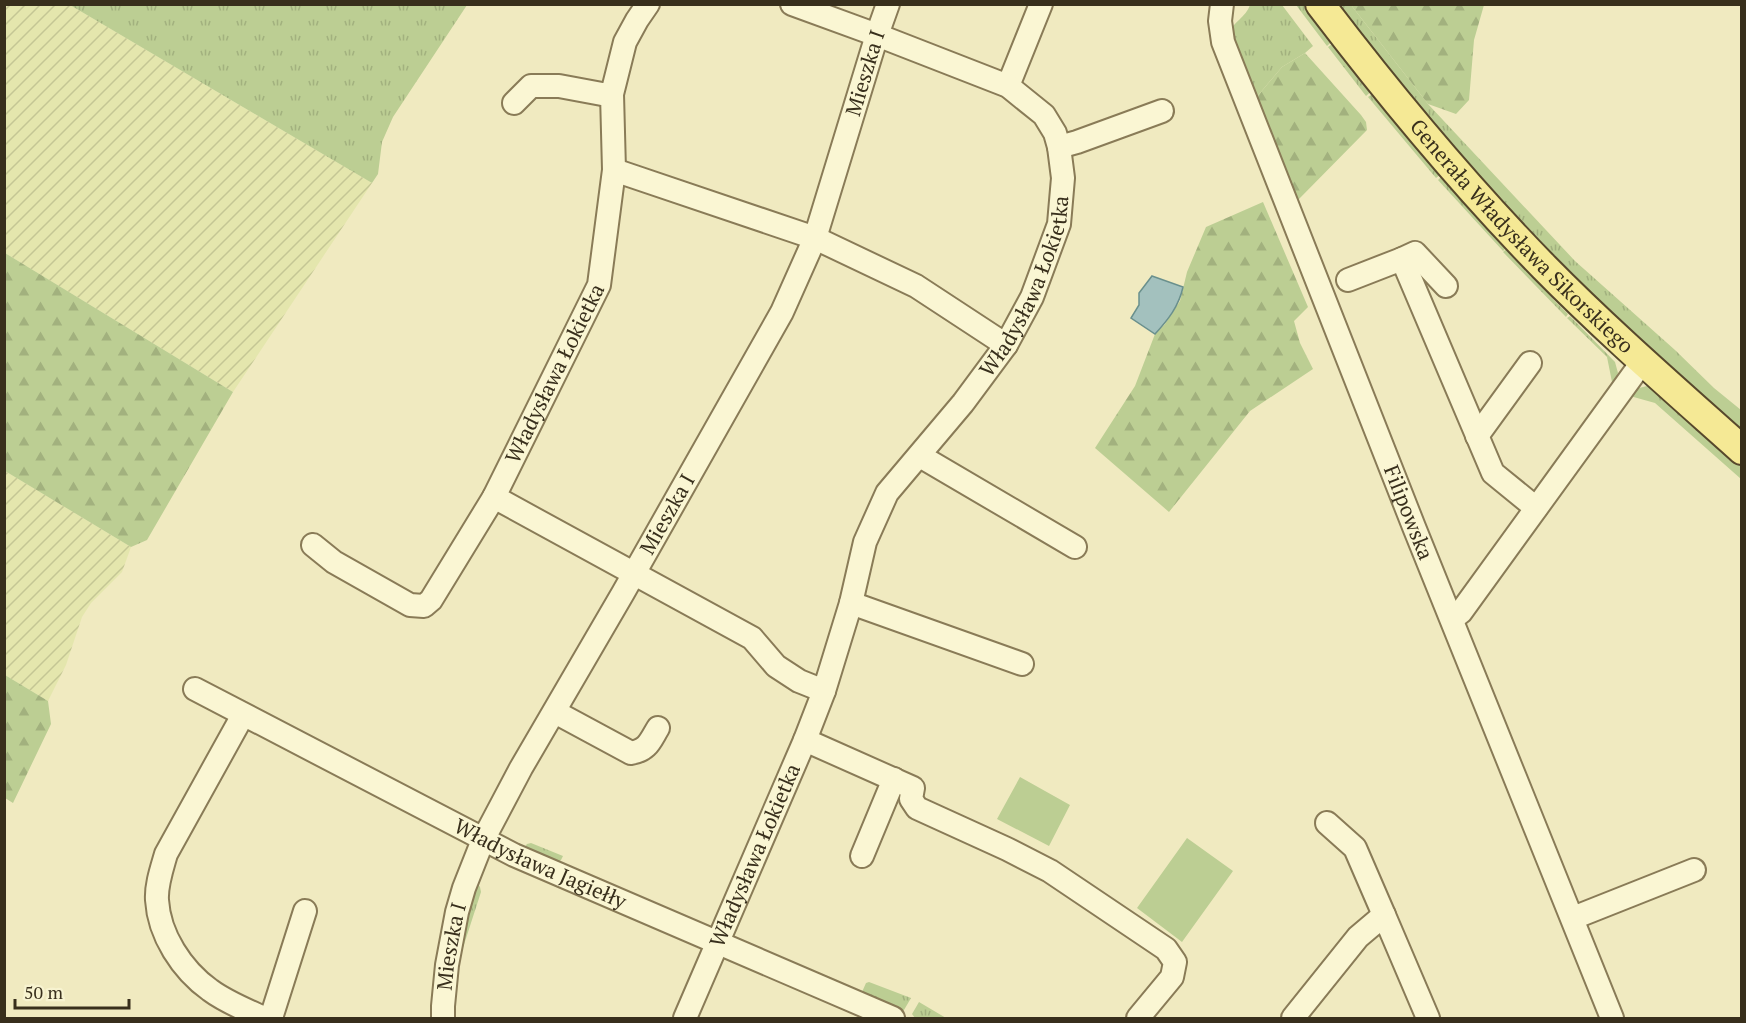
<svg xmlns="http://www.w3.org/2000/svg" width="1746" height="1023" font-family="'PT Serif',serif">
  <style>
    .farmland { fill: url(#farmland-furrows) }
    .grass { fill: url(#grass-tufts) }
    .forest { fill: url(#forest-firs) }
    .park { fill: #bcce93 }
    .water { fill: #a3c1be; stroke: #6a908d; stroke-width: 1.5 }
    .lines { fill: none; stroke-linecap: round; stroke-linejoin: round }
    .minor-casing { stroke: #897b57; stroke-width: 26 }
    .major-casing { stroke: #57482c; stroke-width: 32 }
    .minor { stroke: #faf6d3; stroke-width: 22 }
    .major { stroke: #f5e995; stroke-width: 28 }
    .labels { text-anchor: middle; stroke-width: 5; stroke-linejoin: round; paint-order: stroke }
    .street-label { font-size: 21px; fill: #382f1c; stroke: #f7f3d0 }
  </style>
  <defs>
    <pattern id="farmland-furrows" width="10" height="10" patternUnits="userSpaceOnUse" patternTransform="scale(1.5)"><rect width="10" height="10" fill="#e4e6ad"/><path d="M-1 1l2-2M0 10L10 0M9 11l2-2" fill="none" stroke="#c4c694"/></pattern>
    <pattern id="grass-tufts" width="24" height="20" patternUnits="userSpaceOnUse" patternTransform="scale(1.5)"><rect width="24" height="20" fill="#bcce93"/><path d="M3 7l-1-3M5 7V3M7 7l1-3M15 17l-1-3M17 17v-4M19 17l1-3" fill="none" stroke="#a2b17e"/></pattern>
    <pattern id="forest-firs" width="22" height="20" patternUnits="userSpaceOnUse" patternTransform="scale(1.5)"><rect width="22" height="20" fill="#bcce93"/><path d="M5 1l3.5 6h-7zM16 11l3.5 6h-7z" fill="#a2b17e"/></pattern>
  </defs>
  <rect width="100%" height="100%" fill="#f0eac0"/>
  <!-- farmland -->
  <path class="farmland" d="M4,5H70L372,183L233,392L5,253Z
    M5,471L131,547L122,572L91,603L82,617L66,665L48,701L5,675Z"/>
  <!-- grass -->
  <path class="grass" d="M70,5H467L393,117L382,142L378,174L372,183Z
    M1250,5H1282L1313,46L1305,53L1282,67L1255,99L1229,33C1233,22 1246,17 1250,5Z
    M1296,5H1308L1335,39L1327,46Z
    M1330,5H1351L1428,104L1575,261L1675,350L1714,388L1741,410V432L1556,267Z
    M1336,41L1374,89L1366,96L1328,47Z
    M1376,91L1444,172L1436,178L1368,97Z
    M1445,173L1510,244L1503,251L1438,180Z
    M1511,245L1554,300L1568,314L1566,317L1503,252Z
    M1570,316L1615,362L1618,373L1614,384L1612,382L1607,357L1567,318Z
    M1647,386L1653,388L1741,466V479L1655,403L1630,396L1635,389Z
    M531,843L563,856L561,860L555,864L524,848L527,844Z
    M477,883L480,887L481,892L459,960L465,923Z
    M869,982L911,998L904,1010L901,1011L862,992L866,983Z
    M919,1002L946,1018H915L912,1014Z"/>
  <!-- forest -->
  <path class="forest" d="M1351,5H1484L1474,40L1469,100L1456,114L1428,104Z
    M1305,53L1361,115L1366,122L1367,130L1298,200L1255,99L1282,67Z
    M1263,202L1308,307L1294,321L1300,343L1313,369L1250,411L1169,512L1095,448L1135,386L1155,334L1165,324L1180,301L1187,272L1206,227Z
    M5,253L233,392L147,540L131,547L5,471Z
    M5,675L48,701L51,724L13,803L5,798Z"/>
  <!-- park -->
  <path class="park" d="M1020,777L1070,805L1049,846L997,819Z
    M1187,838L1233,871L1182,942L1137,908Z"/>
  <!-- water -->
  <path class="water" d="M1152,276L1183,287C1179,306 1168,320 1155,334L1131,318L1139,305V293Z"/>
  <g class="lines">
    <!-- minor casing -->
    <g class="minor-casing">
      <g id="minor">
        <path id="s1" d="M1222,4L1220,21L1223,42L1414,527L1612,1018"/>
        <path d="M1008,86L1041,4"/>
        <path d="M514,103L531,86H559L602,94H612"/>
        <path d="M1059,147L1077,142L1162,111"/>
        <path d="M614,170L815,238L916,286L1006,345"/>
        <path d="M1402,259L1415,253L1446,286"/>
        <path d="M1348,280L1402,259L1493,473L1536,508"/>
        <path d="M1477,436L1530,363"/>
        <path d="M920,456L1075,547"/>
        <path d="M494,497L752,638L776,666L799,681L824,691"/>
        <path id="s2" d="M313,545L334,562L410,605L424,606L431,600L494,497L599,285L614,170L612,94L625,42L637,20L648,4"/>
        <path d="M851,603L1022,664"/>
        <path d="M1452,619L1461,612L1643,361"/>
        <path id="s3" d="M195,689L514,855L893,1018"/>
        <path d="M555,712L631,753C648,750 650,741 658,728"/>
        <path d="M243,715L166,854C162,868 156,885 157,900C159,935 182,970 210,990C226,1002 246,1010 264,1018"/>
        <path d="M805,740L913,788L911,799L917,808L1007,849L1050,871L1166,949L1175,962L1172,977L1138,1018"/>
        <path d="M1327,823L1355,848L1384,915"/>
        <path d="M862,856L894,779"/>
        <path d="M1573,918L1694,870"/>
        <path d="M271,1018L305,911"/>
        <path id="s4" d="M443,1018V1006L447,965L457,912L464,888L483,840L521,768L623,593L782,312L815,238L877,35L888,4"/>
        <path id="s5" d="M685,1018L805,740L824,691L851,603L865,542L887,493L963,403L1006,345L1032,297L1059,224L1063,178L1059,147L1055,133L1044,115L1008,86L877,35L792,4"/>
        <path d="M1293,1018L1358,937L1384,915L1428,1018"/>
      </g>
    </g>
    <!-- major casing -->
    <g class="major-casing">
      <g id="major">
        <path id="s6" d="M1320,4C1390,96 1464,185 1544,267C1607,331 1675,390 1742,450"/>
      </g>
    </g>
    <!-- minor -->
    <use href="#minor" class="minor"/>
    <!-- major -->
    <use href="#major" class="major"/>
  </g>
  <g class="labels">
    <!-- street labels -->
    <g class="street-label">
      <text dy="7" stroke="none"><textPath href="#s4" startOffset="1044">Mieszka I</textPath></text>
      <text dy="7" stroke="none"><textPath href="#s6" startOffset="308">Generała Władysława Sikorskiego</textPath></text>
      <text dy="7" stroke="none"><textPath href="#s5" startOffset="816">Władysława Łokietka</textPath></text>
      <text dy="7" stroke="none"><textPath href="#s2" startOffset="396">Władysława Łokietka</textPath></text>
      <text dy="7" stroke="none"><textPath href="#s1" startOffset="544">Filipowska</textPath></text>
      <text dy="7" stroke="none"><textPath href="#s4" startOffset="558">Mieszka I</textPath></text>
      <text dy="7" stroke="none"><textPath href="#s5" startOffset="177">Władysława Łokietka</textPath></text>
      <text dy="7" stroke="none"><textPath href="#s3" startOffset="387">Władysława Jagiełły</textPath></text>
      <text dy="7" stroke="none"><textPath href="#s4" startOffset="72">Mieszka I</textPath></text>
    </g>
  </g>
  <!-- border -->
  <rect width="1746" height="1023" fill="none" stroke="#382f1c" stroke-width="12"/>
  <!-- scale -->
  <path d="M15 999v9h114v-9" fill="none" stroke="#382f1c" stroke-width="3"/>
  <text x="24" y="999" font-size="18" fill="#382f1c" stroke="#f7f3d0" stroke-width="4.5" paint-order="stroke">50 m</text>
</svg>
